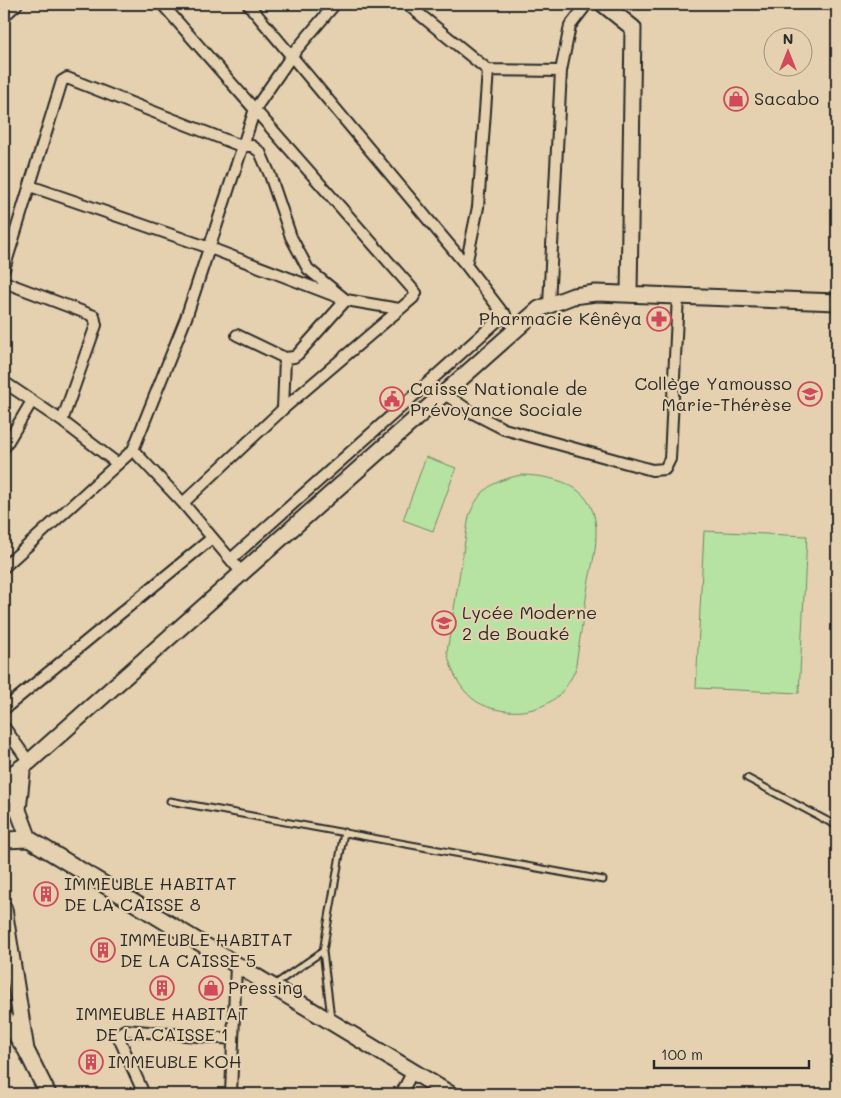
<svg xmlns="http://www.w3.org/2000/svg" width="841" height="1098" font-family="Mali,sans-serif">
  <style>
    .green { fill: #b6e3a1; stroke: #708766 }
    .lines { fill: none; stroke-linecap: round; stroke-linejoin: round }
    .lane-casing { stroke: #2b2b2b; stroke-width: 9 }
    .street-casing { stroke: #2b2b2b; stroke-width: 14 }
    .secondary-casing { stroke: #2b2b2b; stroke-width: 19 }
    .lane { stroke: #e5d1af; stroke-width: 5 }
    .street { stroke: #e5d1af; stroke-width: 10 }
    .secondary { stroke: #e5d1af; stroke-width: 15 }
    .labels { text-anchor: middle; stroke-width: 4.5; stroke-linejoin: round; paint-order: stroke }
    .poi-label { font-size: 18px; fill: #2b2b2b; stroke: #e5d1af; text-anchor: start }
  </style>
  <rect width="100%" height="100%" fill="#e5d1af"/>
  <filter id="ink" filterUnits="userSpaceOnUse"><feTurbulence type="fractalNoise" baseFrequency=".02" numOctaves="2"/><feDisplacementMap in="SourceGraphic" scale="10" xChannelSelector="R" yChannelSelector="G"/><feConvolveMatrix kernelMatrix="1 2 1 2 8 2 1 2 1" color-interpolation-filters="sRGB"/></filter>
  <g filter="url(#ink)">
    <!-- green -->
    <path class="green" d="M426,457L456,468L433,531L403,520Z
      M521,475C561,476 598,488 596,536C596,552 591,569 588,585C584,614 579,643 575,671C569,682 564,692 554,699C533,716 494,715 473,699C458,687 451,669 447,652L469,516C480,488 493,481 521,475Z
      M704,531L807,536L799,693L696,688Z"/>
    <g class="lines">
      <!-- lane casing -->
      <g class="lane-casing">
        <path id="lane" d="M747,778L837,826
          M170,801L603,880
          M274,985L323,951
          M331,1018L323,951L344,832"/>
      </g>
      <!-- street casing -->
      <g class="street-casing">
        <path id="street" d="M162,4L416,293L413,298L283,409L183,503
          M248,4L466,265L515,329
          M407,4L488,70L561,71
          M4,16L17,4
          M30,186L210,248L346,300L399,309
          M466,265L478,207L488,70
          M4,269L62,81L67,78L241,146H252L260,152L270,175L291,237L308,269L346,300L298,354L294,357L285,358L283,409
          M4,282L94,316L96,325L62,421
          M549,304L561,71L570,26L587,4
          M237,335L285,358
          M4,382L62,421L118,464
          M443,393L473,413L504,429L652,470L665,469L670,459L678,296
          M4,448L32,401
          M133,450L183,503L242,573
          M231,559L505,314
          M4,567L133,450L186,318L255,109L292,55L335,4
          M4,709L212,538
          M4,727L29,762
          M144,1094L119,1038L120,1033L125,1030L233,1039
          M231,1094L236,964
          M401,1094L413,1071"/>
      </g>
      <!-- secondary casing -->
      <g class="secondary-casing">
        <path id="secondary" d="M603,4L633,28L629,294
          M22,772L18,810L29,839
          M4,780L29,762L539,309L573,296L596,293L837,302
          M4,800L6,792L21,773
          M4,840L29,839L450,1094
          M4,909L26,1050
          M4,1017L26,1050L48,1094"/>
      </g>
      <!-- lane -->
      <use href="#lane" class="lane"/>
      <!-- street -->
      <use href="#street" class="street"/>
      <!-- secondary -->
      <use href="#secondary" class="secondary"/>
    </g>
  </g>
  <!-- icons -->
  <defs>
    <g id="shop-ring" transform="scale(1.25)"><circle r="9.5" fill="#e5d1af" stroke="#d1495b" stroke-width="1.5"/><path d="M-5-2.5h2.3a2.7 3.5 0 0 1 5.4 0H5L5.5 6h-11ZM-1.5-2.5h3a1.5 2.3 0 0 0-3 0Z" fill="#d1495b"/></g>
    <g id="pharmacy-ring" transform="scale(1.25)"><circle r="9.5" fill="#e5d1af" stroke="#d1495b" stroke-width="1.5"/><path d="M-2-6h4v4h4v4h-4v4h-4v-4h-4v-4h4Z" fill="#d1495b"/></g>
    <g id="school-ring" transform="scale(1.25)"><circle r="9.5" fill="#e5d1af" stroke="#d1495b" stroke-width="1.5"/><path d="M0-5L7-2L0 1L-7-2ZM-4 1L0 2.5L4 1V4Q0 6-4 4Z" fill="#d1495b"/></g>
    <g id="civic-ring" transform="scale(1.25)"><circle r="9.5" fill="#e5d1af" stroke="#d1495b" stroke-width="1.5"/><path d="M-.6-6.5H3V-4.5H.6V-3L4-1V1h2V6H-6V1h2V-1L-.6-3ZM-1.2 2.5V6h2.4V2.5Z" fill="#d1495b"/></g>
    <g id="building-ring" transform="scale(1.25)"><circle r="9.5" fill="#e5d1af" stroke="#d1495b" stroke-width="1.5"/><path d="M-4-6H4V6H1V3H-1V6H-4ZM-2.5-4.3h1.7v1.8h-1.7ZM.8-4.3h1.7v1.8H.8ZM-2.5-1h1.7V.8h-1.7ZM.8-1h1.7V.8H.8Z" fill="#d1495b"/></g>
  </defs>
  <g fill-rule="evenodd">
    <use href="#shop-ring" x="736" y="99"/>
    <use href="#pharmacy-ring" x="659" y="319"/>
    <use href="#school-ring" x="810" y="394"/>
    <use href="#civic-ring" x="392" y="399"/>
    <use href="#school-ring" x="444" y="623"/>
    <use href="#building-ring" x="46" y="894"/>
    <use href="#building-ring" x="103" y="950"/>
    <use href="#building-ring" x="162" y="988"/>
    <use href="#shop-ring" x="211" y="988"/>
    <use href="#building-ring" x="91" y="1062"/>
  </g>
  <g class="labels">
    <!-- poi labels -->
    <g class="poi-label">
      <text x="754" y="105">Sacabo</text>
      <text x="642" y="325" text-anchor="end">Pharmacie Kênêya</text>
      <text x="792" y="390" text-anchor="end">Collège Yamousso<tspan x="792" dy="21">Marie-Thérèse</tspan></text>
      <text x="410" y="395">Caisse Nationale de<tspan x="410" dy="21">Prévoyance Sociale</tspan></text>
      <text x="462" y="619">Lycée Moderne<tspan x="462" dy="21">2 de Bouaké</tspan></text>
      <text x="64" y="890">IMMEUBLE HABITAT<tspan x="64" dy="21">DE LA CAISSE 8</tspan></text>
      <text x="120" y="946">IMMEUBLE HABITAT<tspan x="120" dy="21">DE LA CAISSE 5</tspan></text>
      <text x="228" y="994">Pressing</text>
      <text x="162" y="1020" text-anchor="middle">IMMEUBLE HABITAT<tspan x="162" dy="21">DE LA CAISSE 1</tspan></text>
      <text x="108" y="1068">IMMEUBLE KOH</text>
    </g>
  </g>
  <!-- margin -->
  <rect width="841" height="1098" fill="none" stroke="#e5d1af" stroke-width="20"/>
  <rect x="10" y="10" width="821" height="1078" fill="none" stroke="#2b2b2b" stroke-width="2" filter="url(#ink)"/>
  <!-- north arrow -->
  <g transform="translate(788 52)"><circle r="24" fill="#e5d1af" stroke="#9b8f7a"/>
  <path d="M0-4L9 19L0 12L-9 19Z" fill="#d1495b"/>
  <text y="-8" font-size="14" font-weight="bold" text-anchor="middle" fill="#2b2b2b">N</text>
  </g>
  <!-- scale -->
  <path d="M654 1060v8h155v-8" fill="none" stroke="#2b2b2b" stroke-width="2.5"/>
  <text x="661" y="1060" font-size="15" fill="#2b2b2b" stroke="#e5d1af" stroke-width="4" paint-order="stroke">100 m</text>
</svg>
